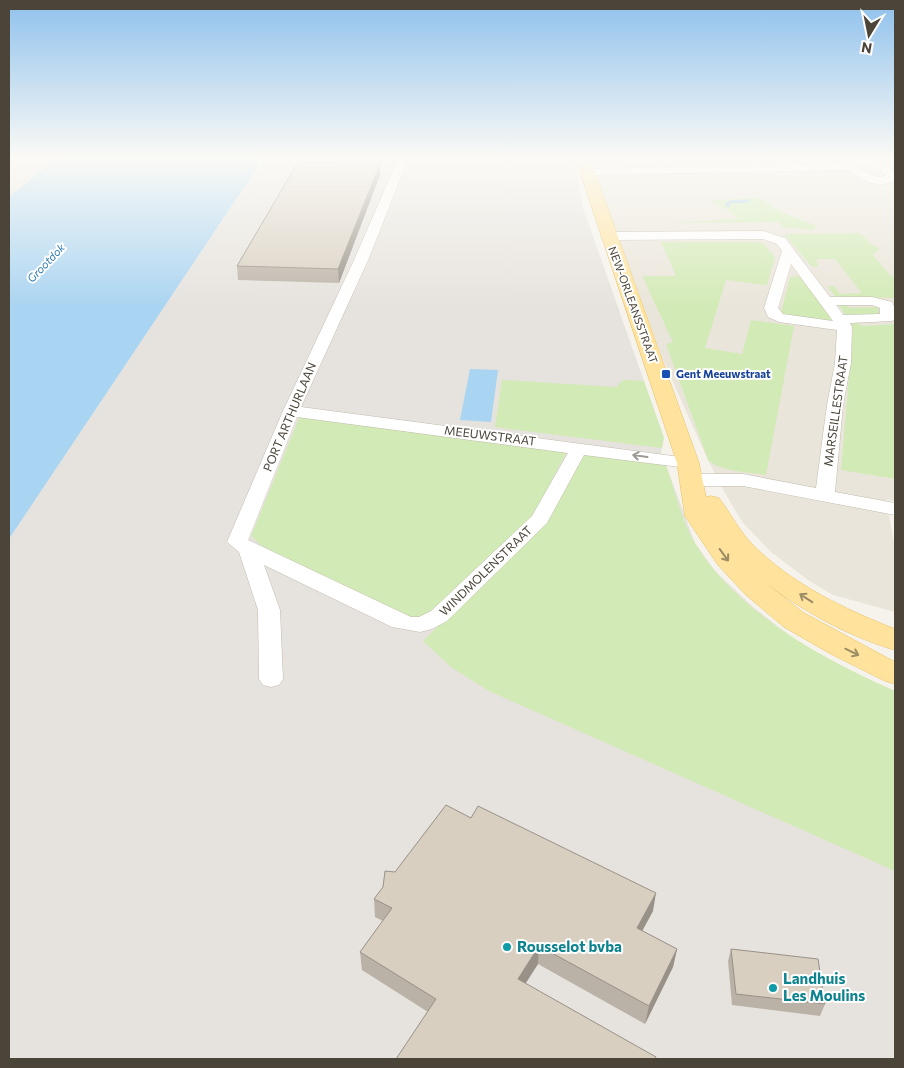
<svg xmlns="http://www.w3.org/2000/svg" width="904" height="1068" font-family="Commissioner,sans-serif">
  <style>
    .residential { fill: #eae5da }
    .industrial { fill: #e6e2dd }
    .education { fill: #efe8d6 }
    .green { fill: #d2eab5 }
    .water { fill: #a9d4f2 }
    .lines { fill: none; stroke-linecap: round; stroke-linejoin: round }
    .stream { stroke: #a9d4f2; stroke-width: 3 }
    .minor-casing { stroke: #c2bbae; stroke-width: 1 }
    .major-casing { stroke: #e6c16a; stroke-width: 1 }
    .minor { fill: #fff; fill-rule: evenodd }
    .major { fill: #ffe39c; fill-rule: evenodd }
    .wall { fill: #bab2a6 }
    .shaded-wall { fill: #979187 }
    .building { fill: #d8cfc1; stroke: #979187 }
    .oneway { stroke: #9c9892 }
    .oneway2 { stroke: #9c8c66 }
    .transit-dot { fill: #1a4fb4; stroke: #fff; stroke-width: 2 }
    .culture-dot { fill: #0f9aa8; stroke: #fff; stroke-width: 2 }
    .labels { text-anchor: middle; stroke-width: 4; stroke-linejoin: round; paint-order: stroke }
    .far-water-label { font-size: 11px; font-style: italic; fill: #2e7ab2; stroke: #fff }
    .far-street-label { font-size: 11px; fill: #4b4439; stroke: #fff }
    .far-transit-label { font-size: 11px; font-weight: bold; fill: #164399; stroke: #fff; text-anchor: start }
    .street-label { font-size: 12px; fill: #4b4439; stroke: #fff }
    .near-culture-label { font-size: 15px; font-weight: bold; fill: #0d838f; stroke: #fff; text-anchor: start }
  </style>
  <rect width="100%" height="100%" fill="#f6f3ec"/>
  <!-- residential -->
  <path class="residential" d="M590,159H895V324L862,326L850,324L853,329L855,472L895,479V501L886,500L895,548V612L833,595L808,580L771,552L743,523L726,495L708,460L663,360L628,264L592,175Z"/>
  <!-- industrial -->
  <path class="industrial" d="M9,159H55L9,197Z
    M263,159H574L583,208L664,438L661,452L695,543L715,571L753,607L798,642L859,675L895,691V1059H9V539Z"/>
  <!-- education -->
  <path class="education" d="M666,159H831L835,163L673,168Z"/>
  <!-- green -->
  <path class="green" d="M761,198L779,211L817,226L813,230L782,227L779,222L667,223L739,219L729,211L712,203L711,200Z
    M860,233L870,243L880,249L873,255L891,276H895V298L836,297L827,286H834L840,294L862,293L835,259H815L819,266L812,267L784,234Z
    M661,242H758L763,243L775,257L767,285L726,280L705,348L742,354L751,320L794,326L766,475C749,472 722,472 708,460L666,344L673,342L642,276H676Z
    M799,276L805,278L835,322L785,317L781,313L790,277Z
    M842,304L851,308L878,307L879,315L849,316L845,314L839,305Z
    M857,323L862,326L895,324V479L841,470L853,329L850,324Z
    M502,380L616,387L623,380L644,381L664,438L662,448L495,427Z
    M300,416L567,451L531,520L426,617L409,618L264,548L251,536Z
    M584,453L666,465C675,490 681,520 695,543C736,612 824,660 895,691V871L489,691L451,667L423,641L546,520Z"/>
  <!-- water -->
  <path class="water" d="M55,159H263L9,539V197Z
    M470,369L498,370L491,422L460,420Z"/>
  <g class="lines">
    <!-- stream -->
    <path class="stream" d="M728,206L727,204L730,202L748,201"/>
    <!-- minor casing -->
    <g class="minor-casing">
      <path id="minor" d="M398,159H408L369,258L301,407L688,458L694,459L697,463L694,467L688,468L584,455L547,523L447,621L432,629L420,632L392,627L264,565L280,610L283,679L279,685L271,687L263,685L259,679L258,610L239,552L227,542L283,411L355,258ZM297,417L568,453L532,516L431,611L419,617H411L248,540Z
        M841,159C859,159 882,157 895,173V180C879,190 861,180 848,170L586,175L581,172L586,169L848,164ZM855,166L875,167L887,176L875,177Z
        M764,231L785,238L830,297H872L892,302C895,307 897,316 893,321L850,323L852,327L851,363L843,405L835,492L895,503V515L743,486H692L685,484L683,480L685,476L692,474H743L816,488L827,405L835,363L837,330L779,322L768,317L764,308L782,251L777,244L763,239L608,240L602,236L608,232ZM791,264L833,321L783,314L778,308ZM836,305H872L880,308V314L843,315Z"/>
    </g>
    <!-- major casing -->
    <g class="major-casing">
      <path id="major" d="M576,159H590L699,463L706,497L711,496L719,498C731,514 739,531 753,545C792,584 844,609 895,629V650C847,636 801,610 762,580L804,613L895,662V684L885,681L831,654L784,627L746,595L718,565L685,516L677,463Z"/>
    </g>
    <!-- minor -->
    <use href="#minor" class="minor"/>
    <!-- major -->
    <use href="#major" class="major"/>
  </g>
  <!-- wall -->
  <path class="wall" d="M380,175L339,283L238,280L237,266Z
    M374,899L653,911L642,931L677,949L673,967L645,1024L538,964L525,983L428,1012L362,970L360,952L383,921L375,917Z
    M731,949L825,1004L820,1016L732,1005L728,961Z"/>
  <!-- shaded-wall -->
  <path class="shaded-wall" d="M380,164V175L339,283L338,269Z
    M656,893L653,911L634,946L637,928Z
    M539,946L538,964L517,997L518,979Z
    M677,949L673,967L645,1024L649,1006Z"/>
  <!-- building -->
  <path class="building" d="M298,162L380,164L338,269L237,266Z
    M446,805L471,818L478,806L656,893L637,928L677,949L649,1006L539,946L518,979L656,1057L655,1059H396L436,999L360,952L392,908L374,899L383,887L385,871L395,872Z
    M731,949L818,959L825,1004L736,994Z"/>
  <!-- one-way arrows -->
  <defs><path id="oneway-shaft" d="M-6 0H5M1.5-3L5.5 0L1.5 3" fill="none" stroke-width="1.6" stroke-linecap="round" stroke-linejoin="round" transform="scale(1.25)"/></defs>
  <use class="oneway" href="#oneway-shaft" transform="translate(640 456) rotate(-172)"/>
  <g class="oneway2">
    <use href="#oneway-shaft" transform="translate(724 555) rotate(54)"/>
    <use href="#oneway-shaft" transform="translate(806 598) rotate(-147)"/>
    <use href="#oneway-shaft" transform="translate(852 652) rotate(26)"/>
  </g>
  <!-- sky -->
  <linearGradient id="sky" x2="0" y2="1"><stop stop-color="#8fc1ec"/><stop offset="0.51" stop-color="#fbfaf6"/><stop offset="1" stop-color="#fbfaf6" stop-opacity="0"/></linearGradient>
  <rect width="904" height="309" fill="url(#sky)"/>
  <!-- markers -->
  <rect class="transit-dot" x="661" y="369" width="10" height="10" rx="2.5"/>
  <g class="culture-dot">
    <circle cx="507" cy="947" r="5"/>
    <circle cx="773" cy="988" r="5"/>
  </g>
  <g class="labels">
    <!-- far-water labels -->
    <g class="far-water-label">
      <text transform="translate(46 263) rotate(-46)" y="4">Grootdok</text>
    </g>
    <!-- far-street labels -->
    <g class="far-street-label">
      <text transform="translate(633 305) rotate(70)" y="4">NEW-ORLEANSSTRAAT</text>
    </g>
    <!-- far-transit labels -->
    <g class="far-transit-label">
      <text x="676" y="378">Gent Meeuwstraat</text>
    </g>
    <!-- street labels -->
    <g class="street-label">
      <text transform="translate(836 411) rotate(-82)" y="4">MARSEILLESTRAAT</text>
      <text transform="translate(290 417) rotate(-67)" y="4">PORT ARTHURLAAN</text>
      <text transform="translate(490 436) rotate(7)" y="4">MEEUWSTRAAT</text>
      <text transform="translate(486 571) rotate(-44)" y="4">WINDMOLENSTRAAT</text>
    </g>
    <!-- near-culture labels -->
    <g class="near-culture-label">
      <text x="517" y="952">Rousselot bvba</text>
      <text x="783" y="984">Landhuis<tspan x="783" dy="17">Les Moulins</tspan></text>
    </g>
  </g>
  <!-- border -->
  <rect width="904" height="1068" fill="none" stroke="#4b4439" stroke-width="20"/>
  <!-- north arrow -->
  <g transform="translate(869 35) rotate(190)" stroke="#ffffff" stroke-width="4" paint-order="stroke">
  <path d="M0-4L9 19L0 12L-9 19Z" fill="#4b4439"/>
  <text y="-8" font-size="14" font-weight="bold" text-anchor="middle" fill="#4b4439">N</text>
  </g>
</svg>
